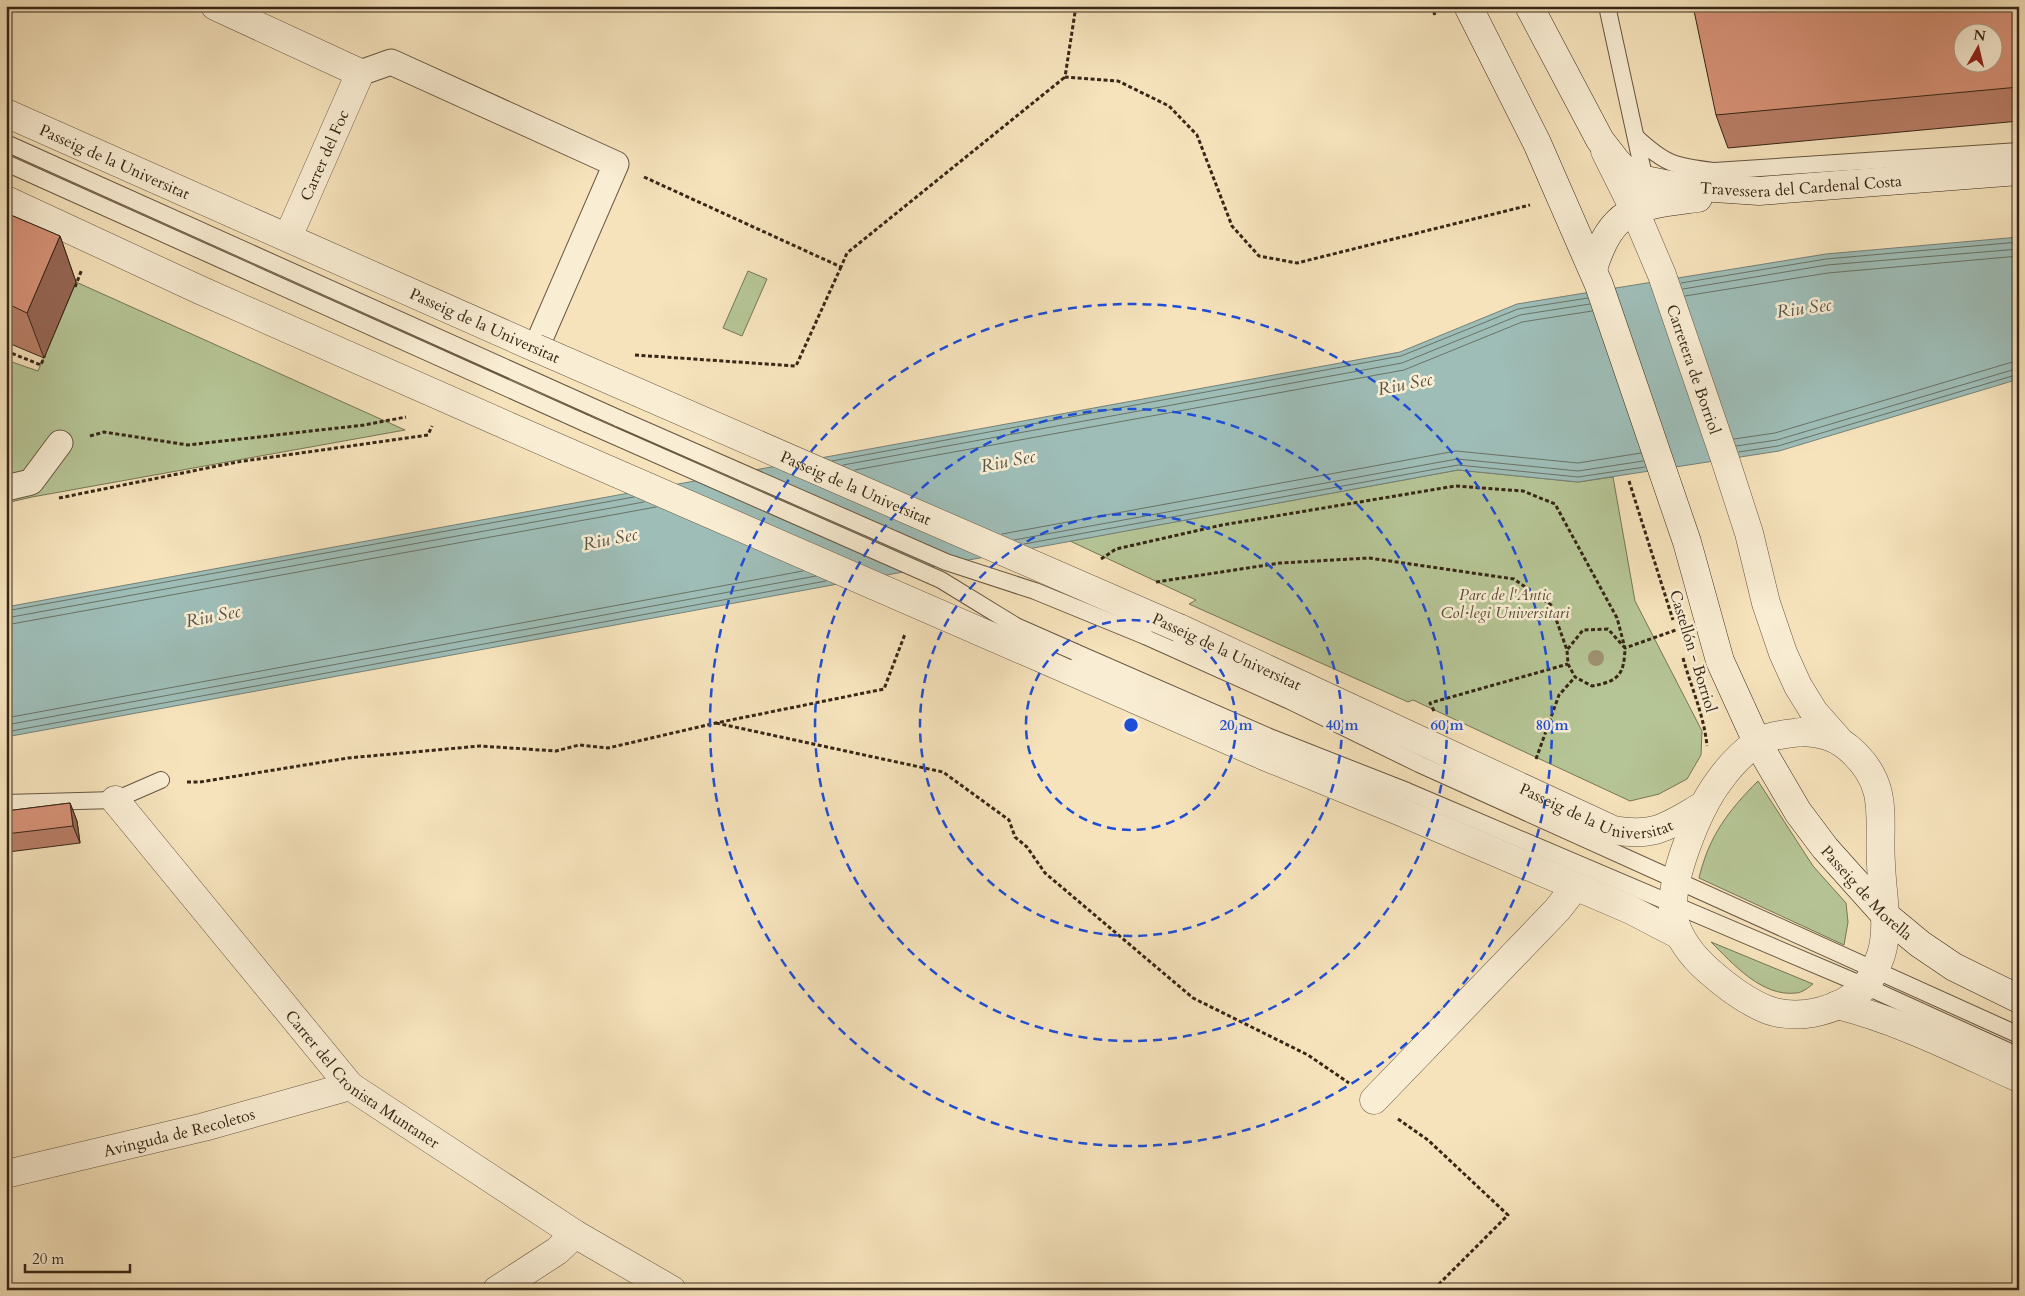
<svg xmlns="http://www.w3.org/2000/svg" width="2025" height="1296" font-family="Cardo,serif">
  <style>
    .green { fill: #b6c596; stroke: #767656 }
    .water { fill: #9ebdb7; stroke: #758177 }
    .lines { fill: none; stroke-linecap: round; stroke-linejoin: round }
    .shore { stroke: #6a7266; stroke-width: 1 }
    .service-casing { stroke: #675640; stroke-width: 18 }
    .pedestrian-casing { stroke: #675640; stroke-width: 27 }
    .minor-casing { stroke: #675640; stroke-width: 29 }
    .tertiary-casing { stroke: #675640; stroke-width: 29 }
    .secondary-casing { stroke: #372716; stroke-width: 29 }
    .path { stroke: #372716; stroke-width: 3; stroke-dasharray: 4 2.5; stroke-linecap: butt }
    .service { stroke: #f9edd3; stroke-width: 16 }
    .pedestrian { stroke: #f9edd3; stroke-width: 25 }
    .minor { stroke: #f9edd3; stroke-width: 28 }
    .tertiary { stroke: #f9edd3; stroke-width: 28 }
    .secondary { stroke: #f9edd3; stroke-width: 28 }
    .service-bridge-casing { stroke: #675640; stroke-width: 18; stroke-linecap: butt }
    .minor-bridge-casing { stroke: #675640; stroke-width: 29; stroke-linecap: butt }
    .service-bridge { stroke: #f9edd3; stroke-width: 16 }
    .minor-bridge { stroke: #f9edd3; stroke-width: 28 }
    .tree { fill: #9f9172 }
    .wall { fill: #b97e67; stroke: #372716 }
    .shaded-wall { fill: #966654; stroke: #372716 }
    .building { fill: #d79278; stroke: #372716; fill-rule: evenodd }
    .ring { fill: none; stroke: #1d4ed8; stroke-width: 2.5; stroke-dasharray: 9 6 }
    .labels { text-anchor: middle; stroke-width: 5; stroke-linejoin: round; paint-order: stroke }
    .street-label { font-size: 16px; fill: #372716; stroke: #f9edd3 }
    .park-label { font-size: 16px; font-style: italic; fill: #574e36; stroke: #f9edd3 }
    .water-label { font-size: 18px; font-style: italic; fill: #565446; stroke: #f9edd3 }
    .centre { fill: #1d4ed8; stroke: #f9edd3; stroke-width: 2.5 }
    .ring-label { font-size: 15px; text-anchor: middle; font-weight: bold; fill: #1d4ed8; stroke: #f9edd3; stroke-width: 5; stroke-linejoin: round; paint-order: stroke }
  </style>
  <rect width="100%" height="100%" fill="#f6e3bc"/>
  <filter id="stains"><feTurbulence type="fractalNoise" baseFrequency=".004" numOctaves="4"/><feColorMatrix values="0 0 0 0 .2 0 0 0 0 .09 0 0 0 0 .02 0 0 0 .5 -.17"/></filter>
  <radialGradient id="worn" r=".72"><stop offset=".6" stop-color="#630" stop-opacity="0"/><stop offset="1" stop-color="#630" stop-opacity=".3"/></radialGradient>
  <!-- green -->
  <path class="green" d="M748,271L767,279L742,336L723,328Z
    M76,282L405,430L32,497L6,503V360L38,371Z
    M1458,470L1578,482L1613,477L1635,601L1702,731L1701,755L1687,779L1659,794L1630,801L1413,700L1408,702L1189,604L1196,600L1070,541Z
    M1758,781L1813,866L1846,903L1848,922L1844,945L1699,878C1709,836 1728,811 1758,781Z
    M1711,942L1813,984C1809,987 1802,993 1796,993C1762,997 1733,964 1711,942Z"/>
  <!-- water -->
  <path class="water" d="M2019,237V379L1779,451L1578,482L1458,470L6,737V607L1400,352L1517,304L1826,254Z"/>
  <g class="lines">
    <!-- shore -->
    <path class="shore" d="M1681,283L1826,259L2019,242
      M1683,289L1827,265L2019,249
      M1685,296L1828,273L2019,256
      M1734,439L1775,433L2019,360
      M1736,446L1777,440L2019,368
      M1739,452L1778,446L2019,374
      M832,461L1401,356L1518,309L1588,298
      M843,465L1402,363L1520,315L1590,304
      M855,470L1404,370L1522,322L1592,311
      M1002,534L1456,451L1578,463L1641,453
      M1014,540L1457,459L1578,471L1643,461
      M1024,544L1458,465L1578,477L1645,467
      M6,611L634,497
      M6,618L644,502
      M6,625L656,507
      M6,718L803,571
      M6,725L816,576
      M6,732L826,581"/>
    <!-- service casing -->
    <g class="service-casing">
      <path id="service" d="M1607,6L1646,185
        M1636,137C1666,165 1675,166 1714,171L2019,151
        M6,143L620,419
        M6,163L587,424
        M1145,636L1290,701L1419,764L2019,1035
        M1075,652L1272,738L1407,791L1865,986L2019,1056
        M6,803L115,800L161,780"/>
    </g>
    <!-- pedestrian casing -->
    <g class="pedestrian-casing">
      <path id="pedestrian" d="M360,73L391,62L616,164L536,348
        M6,488L31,482L60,443"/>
    </g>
    <!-- minor casing -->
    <g class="minor-casing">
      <g id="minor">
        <path d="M215,6L360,73L288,237"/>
        <path id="s1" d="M6,113L536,348"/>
        <path d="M6,200L200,290L508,426"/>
        <path id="s2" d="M1179,628L1613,830C1656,838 1669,825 1704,805"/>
        <path d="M1043,659L1264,756L1399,811L1631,910L1679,935"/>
        <path id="s3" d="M115,800L350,1086L575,1234L672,1290"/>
        <path d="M1837,1005C1901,1021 1959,1051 2019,1078"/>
        <path d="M1374,1100L1557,910L1575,887"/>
        <path id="s4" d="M6,1174L204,1127L350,1086"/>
        <path d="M497,1290L557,1251L575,1234"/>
      </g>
    </g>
    <!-- tertiary casing -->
    <g class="tertiary-casing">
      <g id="tertiary">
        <path id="s5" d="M1605,151L1634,209L1662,275L1726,462L1749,533L1766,603L1783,653L1798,686L1814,712L1837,738"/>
        <path d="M1801,732C1823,733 1838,737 1854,753C1890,788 1878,819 1881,864C1882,895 1890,926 1881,955C1877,966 1872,979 1864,987C1841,1011 1799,1021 1768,1010C1745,1001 1727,987 1709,971C1693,957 1679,939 1674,919C1667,884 1698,809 1719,781C1729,767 1741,754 1755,744C1768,735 1786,734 1801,732Z"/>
      </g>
    </g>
    <!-- secondary casing -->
    <g class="secondary-casing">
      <g id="secondary">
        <path id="s6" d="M1468,6L1537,143L1599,285L1687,542L1720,661L1757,742L1798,812L1825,848L1885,915L1920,944L1954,967L2019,999"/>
        <path id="s7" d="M1529,6L1600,140L1617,162L1627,172L1645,180L1670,185L1759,191L2019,171"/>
        <path d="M1593,269C1613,205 1638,206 1698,198"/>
      </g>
    </g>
    <!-- path -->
    <path class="path" d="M1076,6L1065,77L1118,81L1169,106L1197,135L1232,226L1259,256L1297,263L1530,205
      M1431,6L1435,15
      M644,177L841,267L847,253L1065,77
      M75,287L82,269
      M6,351L41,365L45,354
      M635,355L796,366L841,267
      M90,436L104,432L188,445L364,425L406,417
      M1629,481L1673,620
      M59,498L237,462L428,435L432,426
      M1101,559L1116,549L1222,525L1455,486L1523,491L1555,504L1617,618L1625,648L1676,630
      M1156,582L1280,563L1369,558L1514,579L1551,605L1567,650L1568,664L1575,677L1592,686C1619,681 1624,675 1625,648L1608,629L1583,630L1567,650
      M1683,658C1691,687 1704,715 1707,746
      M1434,711L1430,703L1568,664
      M716,723L943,772L1009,820L1015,837L1027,847L1045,873L1193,998L1308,1055L1349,1083
      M1536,759L1559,695L1575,677
      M187,782H200L348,758L480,746L556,751L579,745L608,748L716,723L884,689L905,634
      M1398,1119L1428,1140L1508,1215L1433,1290"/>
    <!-- service -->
    <use href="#service" class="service"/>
    <!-- pedestrian -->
    <use href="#pedestrian" class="pedestrian"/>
    <!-- minor -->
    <use href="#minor" class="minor"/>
    <!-- tertiary -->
    <use href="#tertiary" class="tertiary"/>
    <!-- secondary -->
    <use href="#secondary" class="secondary"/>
    <!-- service-bridge casing -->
    <g class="service-bridge-casing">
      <path id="service-bridge" d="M620,419L946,562L1035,591L1145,636
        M587,424L941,580L1016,626L1075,652"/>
    </g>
    <!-- minor-bridge casing -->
    <g class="minor-bridge-casing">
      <g id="minor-bridge">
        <path id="s8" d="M536,348L1179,628"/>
        <path d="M508,426L1043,659"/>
      </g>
    </g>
    <!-- service-bridge -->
    <use href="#service-bridge" class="service-bridge"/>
    <!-- minor-bridge -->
    <use href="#minor-bridge" class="minor-bridge"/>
  </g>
  <!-- trees -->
  <circle class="tree" cx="1596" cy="658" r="8"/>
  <!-- wall -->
  <path class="wall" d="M2019,6V121L1728,148L1716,115Z
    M6,213L60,236L76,282L44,358L6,342Z
    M70,803L77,821L80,843L8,852L6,848V811Z"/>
  <!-- shaded-wall -->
  <path class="shaded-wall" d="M60,236L76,282L44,358L27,313Z
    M70,803L77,821L80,843L73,826Z"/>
  <!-- building -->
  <path class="building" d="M1693,6H2019V87L1716,115ZM1962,32H1992V62H1962Z
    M6,213L60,236L27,313L6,303Z
    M70,803L73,826L6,834V811Z"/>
  <!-- distance rings -->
  <g class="ring">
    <circle cx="1131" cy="725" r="105"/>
    <circle cx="1131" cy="725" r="211"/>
    <circle cx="1131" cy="725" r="316"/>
    <circle cx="1131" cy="725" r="421"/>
  </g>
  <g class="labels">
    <!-- street labels -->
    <g class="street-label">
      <text transform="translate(324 155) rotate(-66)" y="6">Carrer del Foc</text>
      <text dy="6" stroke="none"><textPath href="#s1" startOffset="119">Passeig de la Universitat</textPath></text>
      <text dy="6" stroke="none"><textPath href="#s7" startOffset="370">Travessera del Cardenal Costa</textPath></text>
      <text transform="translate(485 325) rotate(24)" y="6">Passeig de la Universitat</text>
      <text dy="6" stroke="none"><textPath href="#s5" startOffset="236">Carretera de Borriol</textPath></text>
      <text dy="6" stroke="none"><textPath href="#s8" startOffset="349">Passeig de la Universitat</textPath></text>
      <text transform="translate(1227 651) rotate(25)" y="6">Passeig de la Universitat</text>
      <text transform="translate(1694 651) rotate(73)" y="6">Castellón - Borriol</text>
      <text dy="6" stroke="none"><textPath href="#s2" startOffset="458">Passeig de la Universitat</textPath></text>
      <text dy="6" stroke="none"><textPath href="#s6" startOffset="980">Passeig de Morella</textPath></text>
      <text dy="6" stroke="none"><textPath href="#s3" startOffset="375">Carrer del Cronista Muntaner</textPath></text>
      <text dy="6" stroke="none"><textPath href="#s4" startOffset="178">Avinguda de Recoletos</textPath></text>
    </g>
    <!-- park labels -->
    <g class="park-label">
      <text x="1505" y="600">Parc de l'Antic<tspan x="1505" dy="18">Col·legi Universitari</tspan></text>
    </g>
    <!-- water labels -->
    <g class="water-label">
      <text transform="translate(1804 308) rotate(-8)" y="6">Riu Sec</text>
      <text transform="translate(1405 384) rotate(-11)" y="6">Riu Sec</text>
      <text transform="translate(1008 461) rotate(-11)" y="6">Riu Sec</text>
      <text transform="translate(610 539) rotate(-11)" y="6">Riu Sec</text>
      <text transform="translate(213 616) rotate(-11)" y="6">Riu Sec</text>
    </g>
  </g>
  <circle cx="1131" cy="725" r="8" class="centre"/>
  <g class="ring-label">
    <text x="1236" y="730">20 m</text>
    <text x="1342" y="730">40 m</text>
    <text x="1447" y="730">60 m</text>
    <text x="1552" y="730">80 m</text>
  </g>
  <!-- margin -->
  <rect width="2025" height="1296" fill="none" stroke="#f6e3bc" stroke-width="25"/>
  <rect x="8" y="8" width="2010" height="1281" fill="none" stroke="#372716" stroke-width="2.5"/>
  <rect x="12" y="12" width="2000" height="1271" fill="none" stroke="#372716"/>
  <!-- north arrow -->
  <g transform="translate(1978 48) rotate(8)"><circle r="24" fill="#f9edd3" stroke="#ab9e87"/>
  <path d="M0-4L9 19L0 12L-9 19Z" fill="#8f2418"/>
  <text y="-8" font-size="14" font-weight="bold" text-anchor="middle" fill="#372716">N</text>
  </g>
  <!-- scale -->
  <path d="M25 1264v8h105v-8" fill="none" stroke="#372716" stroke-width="2.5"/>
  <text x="32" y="1264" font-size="15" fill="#372716" stroke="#f9edd3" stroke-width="4" paint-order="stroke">20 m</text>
  <rect width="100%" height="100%" filter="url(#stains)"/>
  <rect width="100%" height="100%" fill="url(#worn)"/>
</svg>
